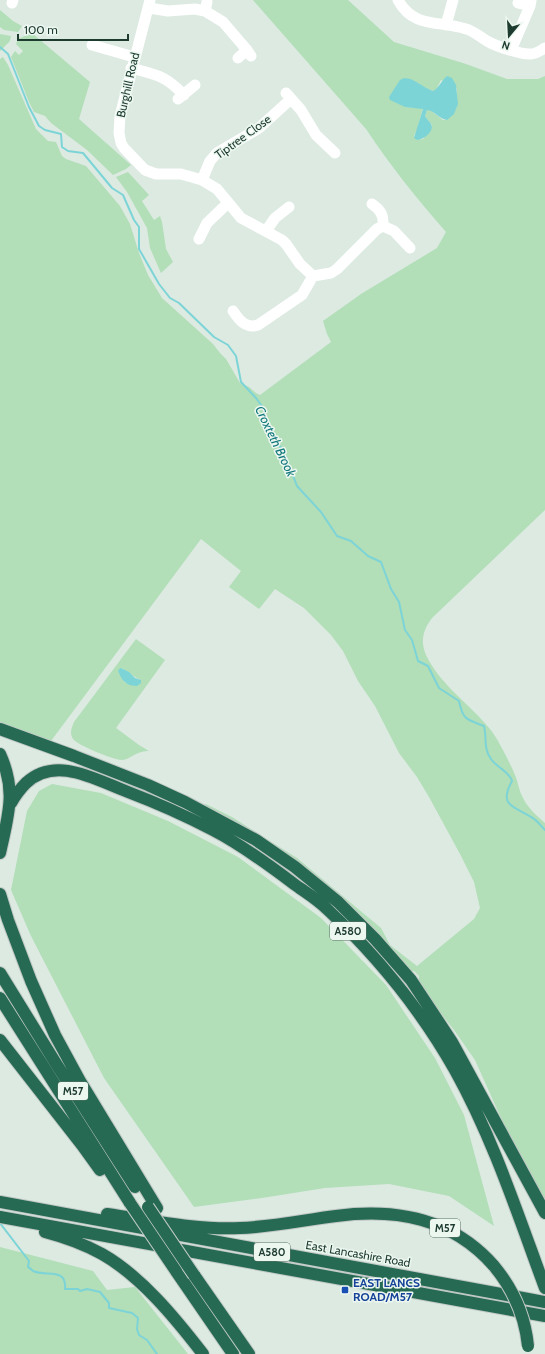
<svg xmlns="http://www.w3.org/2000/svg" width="545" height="1354" font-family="Cabin,sans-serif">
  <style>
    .green { fill: #b2deb8; fill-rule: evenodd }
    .water { fill: #7dd4d7 }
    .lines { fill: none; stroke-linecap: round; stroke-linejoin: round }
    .stream { stroke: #7dd4d7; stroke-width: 2 }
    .highway-casing { stroke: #c0c8c5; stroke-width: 14 }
    .minor { stroke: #fff; stroke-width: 11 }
    .highway { stroke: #266a53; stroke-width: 12 }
    .highway-bridge-casing { stroke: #c0c8c5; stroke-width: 14; stroke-linecap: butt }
    .highway-bridge { stroke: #266a53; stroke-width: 12 }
    .transit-dot { fill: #1a4fb4; stroke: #ecf7f0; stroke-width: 1.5 }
    .labels { text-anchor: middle; stroke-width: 3; stroke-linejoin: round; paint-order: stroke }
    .shield { fill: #ecf7f0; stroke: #5b7369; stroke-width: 1 }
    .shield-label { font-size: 11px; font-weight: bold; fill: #1d3b2f }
    .street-label { font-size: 12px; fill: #1d3b2f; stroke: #ecf7f0 }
    .transit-label { font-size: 12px; font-weight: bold; fill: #164399; stroke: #ecf7f0; text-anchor: start }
    .water-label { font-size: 13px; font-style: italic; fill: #12787c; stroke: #ecf7f0 }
  </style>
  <rect width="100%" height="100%" fill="#dceae2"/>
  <!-- green -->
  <path class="green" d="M253,0H348L394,42L466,64L507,79H538L545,76V510L432,618C423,630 420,641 426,655C441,686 470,704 490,729C497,737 511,765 515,775C518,782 519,791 523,798C528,808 537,816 545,823V1204L509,1136L475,1060L454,1030L418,984L419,976L414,971H407L375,932L204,805L206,804L232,817L297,858L381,928L390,945L417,966L474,919L480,908L474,882L460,854L429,797L417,777L399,753L375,706L358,681L343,651L331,635L304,608L275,589L259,609L229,587L241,571L201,539L51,741L0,722V59L3,57L8,65L36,129L48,141L56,142L62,156L66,159L86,166L120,206L130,224L139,253L148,275L162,298L213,344L220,353L226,359L240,383L249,387L256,393L260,395L331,342L327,334L323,321L361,294L437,248L446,232C417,199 390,165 366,129ZM413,80L427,89L433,91L436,90L441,80L457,89C456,105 461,108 446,120H443L430,110H427L425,116L432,125L423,139L417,140L414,136L417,130L423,108L405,107Z
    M0,10L13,21L22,26L18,32L4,30L0,27Z
    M27,29L90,82L79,119L131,165L126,169L113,175L87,150L51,123L45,116L34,112L29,102L11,57L15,51L19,55L23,51L16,44L18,39L27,35Z
    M0,34L11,36L10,41L0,51Z
    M128,172L149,195L142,201L154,220L160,216L162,222L166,249L173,262L161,273L150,248L147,228L127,192L116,177Z
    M136,639L165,660L116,728L139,745L149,751C137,750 130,760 121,760C112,759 77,745 73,739C69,733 72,727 74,722ZM121,668C128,671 133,677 141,680V682L136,686L124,682Z
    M52,784L101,793L168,821L238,857L321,918L386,985L435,1058L464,1115L494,1226L449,1196L389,1184L325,1188L262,1198L194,1207L104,1078L31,936L11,890L27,811L39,791Z
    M0,1247L93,1271L107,1290L135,1287L188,1354H0Z"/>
  <!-- water -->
  <path class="water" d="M447,76L452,78L456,85L458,104L454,114L447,120C439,119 434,110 427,110L425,116C427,119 430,122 431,124C435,131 423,140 417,140L414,138L423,109L405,107L390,100L389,97L400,80L404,78C415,78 423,88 433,91C439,88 441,81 447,76Z
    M121,668L129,672L135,678L141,680V683L137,686C126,686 121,680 118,670Z"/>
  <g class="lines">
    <!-- stream -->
    <path class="stream" d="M0,47L8,54L29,107L39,126L45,130L61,134L62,147L68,151L83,153L112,188L123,195L134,220L139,227V249L159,284L170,298L179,303L214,337L228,345L236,356L241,382L256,398L264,409L267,425L274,440L283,450L297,486L321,512L337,536L351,541L368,556L381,562L391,589L399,602L405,630L412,640L418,661L428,666L439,688L459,701C463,720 466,719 484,726C487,738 483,748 491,759C497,768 509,771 512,781C498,806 514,806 531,817C537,820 541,826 545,830
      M0,1223L29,1261L28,1267C30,1268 32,1270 33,1271C46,1277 67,1267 65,1289H78L80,1291L87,1289L100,1292L109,1303V1308L132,1313L138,1318L137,1329L139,1335L147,1340L157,1354"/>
    <!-- highway casing -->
    <g class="highway-casing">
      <path id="highway" d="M0,729L74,756L148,785L185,802L256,840L295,867L338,902L375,939L411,980L452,1042L545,1213
        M0,754C17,791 8,816 0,853
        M11,803C15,796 20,789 26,783C56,755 96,780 128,792C157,803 186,816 213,830C242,845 269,865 294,884C305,892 317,899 327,909C377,956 421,1010 455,1070C493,1138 518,1215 545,1288
        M0,894L8,920L31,981L55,1035L80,1081L157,1208
        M0,973L55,1062L135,1187
        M0,998L130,1203
        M0,1040L82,1145L100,1170
        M0,1202L545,1302
        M107,1214C150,1220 195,1230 240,1228C272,1227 304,1220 336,1216C396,1208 452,1218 494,1266
        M0,1217L545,1316
        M45,1232C64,1237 84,1244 102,1254C141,1276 176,1319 203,1354
        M176,1271L233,1354
        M194,1275L249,1354"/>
    </g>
    <!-- minor -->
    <path class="minor" d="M150,0L120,116L119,133L121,143L124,148L145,170L156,174H181L202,180L217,189L241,218L282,240L286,244L300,264L313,276
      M398,0C414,29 439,20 466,29C474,31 480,37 487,41C495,46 522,55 531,54C536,54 541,50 545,48
      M12,3L13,0
      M518,3L530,6L531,1
      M149,8L168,11L195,9L205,11L207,2
      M205,11L223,22L247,50
      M446,25L453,0
      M92,45L134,57
      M511,50L530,6
      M238,58L247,50L251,56
      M131,68C156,75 165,75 184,95
      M286,93L301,110L316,135L335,153
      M178,99L195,85
      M202,180L210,161L217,153L259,128L291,99
      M372,204C381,210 384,216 383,226L394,231L410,248
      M266,231L275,218L289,207
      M199,239L207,223L228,203
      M233,311C239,320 246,329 258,325L302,295L313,276L331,273L337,269L377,229L383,226"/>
    <!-- highway -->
    <use href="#highway" class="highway"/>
    <!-- highway-bridge casing -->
    <g class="highway-bridge-casing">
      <path id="highway-bridge" d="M130,1203L176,1271
        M148,1207L194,1275
        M494,1266C513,1289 525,1316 528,1346"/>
    </g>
    <!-- highway-bridge -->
    <use href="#highway-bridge" class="highway-bridge"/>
  </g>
  <!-- markers -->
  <rect class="transit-dot" x="341" y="1286" width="8" height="8" rx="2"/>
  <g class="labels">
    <!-- shield labels -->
    <g class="shield">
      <rect x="330" y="922" width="36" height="18" rx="3"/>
      <rect x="58" y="1082" width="30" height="18" rx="3"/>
      <rect x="430" y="1219" width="30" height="18" rx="3"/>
      <rect x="254" y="1243" width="36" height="18" rx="3"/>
    </g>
    <g class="shield-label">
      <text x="348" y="935">A580</text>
      <text x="73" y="1095">M57</text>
      <text x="445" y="1232">M57</text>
      <text x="272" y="1256">A580</text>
    </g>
    <!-- street labels -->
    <g class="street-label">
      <text transform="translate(128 85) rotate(-77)" y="4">Burghill Road</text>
      <text transform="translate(243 137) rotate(-36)" y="4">Tiptree Close</text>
      <text transform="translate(358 1254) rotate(10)" y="4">East Lancashire Road</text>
    </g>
    <!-- transit labels -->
    <g class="transit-label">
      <text x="353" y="1287">EAST LANCS<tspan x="353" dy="14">ROAD/M57</tspan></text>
    </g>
    <!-- water labels -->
    <g class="water-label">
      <text transform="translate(276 441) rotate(64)" y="5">Croxteth Brook</text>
    </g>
  </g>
  <!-- north arrow -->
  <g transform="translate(509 36) rotate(198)" stroke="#ecf7f0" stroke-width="3" paint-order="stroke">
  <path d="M0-3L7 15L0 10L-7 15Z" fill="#1d3b2f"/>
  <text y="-6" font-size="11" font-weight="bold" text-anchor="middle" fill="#1d3b2f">N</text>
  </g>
  <!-- scale -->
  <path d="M18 34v6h110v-6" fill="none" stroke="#1d3b2f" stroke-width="2"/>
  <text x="24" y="34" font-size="12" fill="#1d3b2f" stroke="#ecf7f0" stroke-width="3" paint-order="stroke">100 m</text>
</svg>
